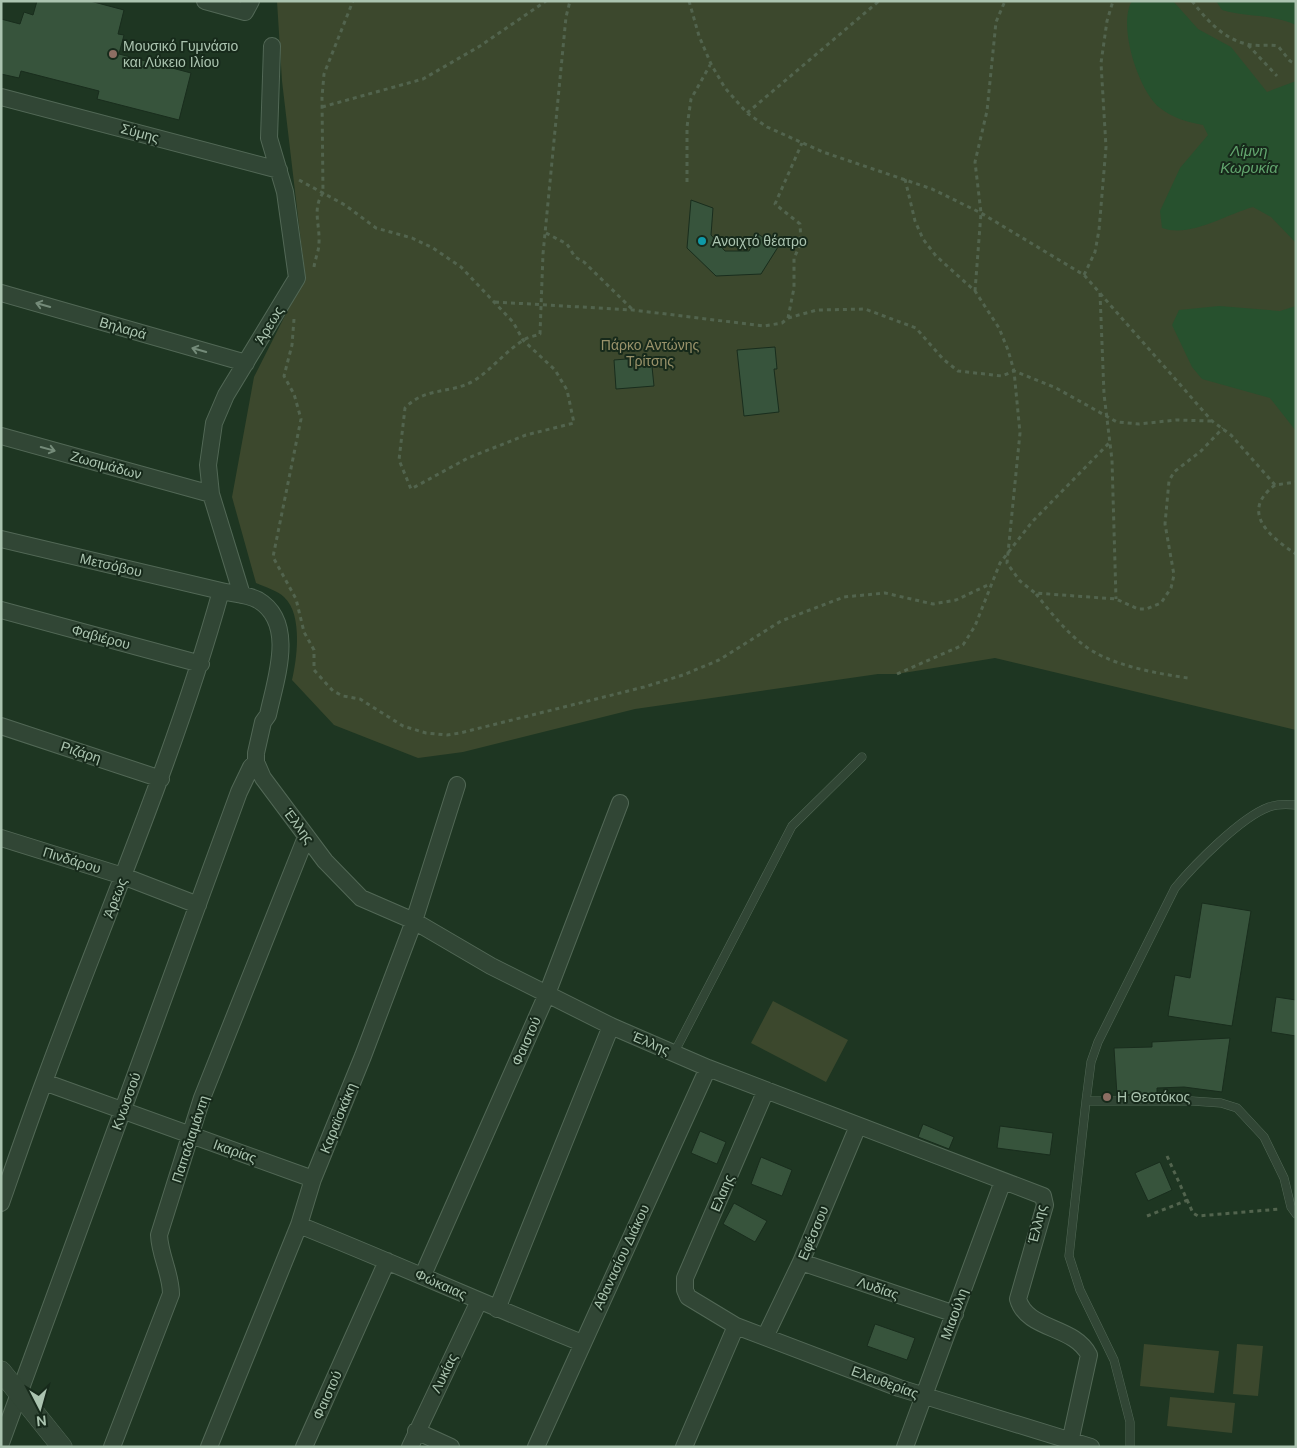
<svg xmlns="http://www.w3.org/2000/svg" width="1297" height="1448" font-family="'DM Sans',sans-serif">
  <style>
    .green { fill: #3c482d }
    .water { fill: #27512e }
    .building { fill: #37543c; stroke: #192d1d }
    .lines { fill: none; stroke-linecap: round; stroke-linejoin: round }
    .service-casing { stroke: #526856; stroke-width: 9 }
    .minor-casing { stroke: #526856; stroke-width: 18 }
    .tertiary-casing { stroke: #526856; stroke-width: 21 }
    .path { stroke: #52644e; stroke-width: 3; stroke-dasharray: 4 4; stroke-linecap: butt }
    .service { stroke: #314635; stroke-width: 8 }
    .minor { stroke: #314635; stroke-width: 16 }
    .tertiary { stroke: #314635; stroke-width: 20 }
    .oneway { stroke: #748b79 }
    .education-dot { fill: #8d6e63; stroke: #172a1b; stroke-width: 2 }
    .culture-dot { fill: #0f9aa8; stroke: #172a1b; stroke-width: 2 }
    .labels { text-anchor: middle; stroke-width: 4; stroke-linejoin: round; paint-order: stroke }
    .poi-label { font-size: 14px; fill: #abc4b0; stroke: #172a1b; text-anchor: start }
    .street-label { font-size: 14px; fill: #abc4b0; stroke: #172a1b }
    .park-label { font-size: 14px; fill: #99926a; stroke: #172a1b }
    .water-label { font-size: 15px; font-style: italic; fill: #62a56e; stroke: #172a1b }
  </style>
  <rect width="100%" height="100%" fill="#1e3622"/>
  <!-- green -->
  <path class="green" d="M277,1H1296V730L995,658L897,674H878L635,709L463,752L418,758L334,725L292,680C297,659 303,614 284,597C278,591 265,587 256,583L232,497L254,377L305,276L282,81Z
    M773,1001L848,1040L826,1082L751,1043Z
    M1144,1344L1219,1351L1214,1393L1140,1386Z
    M1237,1344L1263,1346L1258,1396L1233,1394Z
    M1170,1397L1235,1403L1232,1433L1167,1426Z"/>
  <!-- water -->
  <path class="water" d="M1132,1H1173L1198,29L1231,47L1267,92L1296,81V243L1271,217L1253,207C1225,215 1190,238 1162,228L1160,211L1180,168L1208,135L1203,125C1187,122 1173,118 1160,108C1139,92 1117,25 1132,1Z
    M1216,1H1296V25C1270,13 1248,18 1222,10Z
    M1219,306L1280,311L1296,306V431L1270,398L1202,379L1192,367L1172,325L1179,310Z"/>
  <!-- building -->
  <path class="building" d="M37,1H90L124,10L118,34L124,35L119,54L191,73L179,120L97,99L99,91L21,71L19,78L1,74V19L20,24L24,12L33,15Z
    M691,200L713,208L711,235L725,251H749L758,234L778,247L761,274L716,276L687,248Z
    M775,347L777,369H774L779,412L744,416L737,350Z
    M651,357L654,386L616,389L614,360Z
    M1202,903L1251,911L1232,1026L1168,1016L1175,975L1190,978Z
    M1276,997L1296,1000V1036L1271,1032Z
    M1230,1038L1222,1092L1184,1087L1157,1088V1094L1117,1095L1114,1048L1152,1047V1042Z
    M923,1124L954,1137L949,1149L918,1137Z
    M1000,1126L1053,1133L1050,1155L997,1148Z
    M700,1131L726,1142L717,1164L691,1153Z
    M761,1157L792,1170L782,1196L751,1184Z
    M1160,1162L1172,1190L1148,1201L1135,1173Z
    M734,1203L767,1221L755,1242L723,1224Z
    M875,1324L915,1338L907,1360L867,1346Z"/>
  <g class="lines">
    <!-- service casing -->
    <g class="service-casing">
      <path id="service" d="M674,1053L792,826L862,757
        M1086,1101L1091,1062L1098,1042L1175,888C1194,865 1241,817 1269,807C1277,804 1287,804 1296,805
        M1130,1447V1422L1114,1360L1080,1290L1069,1256L1086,1101H1192L1221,1103L1237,1108L1264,1137L1284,1178L1291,1207L1296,1214"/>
    </g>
    <!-- minor casing -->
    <g class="minor-casing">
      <path id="minor" d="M205,1L245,12L251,1
        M1,97L279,170
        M1,293L246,363
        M1,436L211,494
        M1,539L221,591C233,594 247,594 258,600C297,623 275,681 268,715L263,722L256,753V762L263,778L325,861L361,898L414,921L491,966L611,1026L708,1068L1043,1196L1045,1205L1018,1299C1027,1331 1074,1325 1089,1355L1069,1447
        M242,595L211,494L208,465L214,423L226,395L297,278L285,192L269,138L272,46
        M1,610L201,664
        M1,726L161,779
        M1,838L123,876L198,905
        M44,1082L313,1179
        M766,1090L685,1278V1290L688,1297L736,1326L899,1388L1091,1447
        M1,1203C15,1163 29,1122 44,1082C104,918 174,760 221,591
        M299,1225C394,1263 487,1305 582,1343
        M801,1262L955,1314
        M423,1275L547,994L620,803
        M497,1309L611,1026
        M765,1337L801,1262L858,1126
        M416,1431L451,1447
        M1,1443L239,792L251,767L256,762
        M112,1447L171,1294C171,1274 160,1256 159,1235L202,1098L306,837
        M209,1447L299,1225L313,1179L363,1056L414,921L457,785
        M304,1447L387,1261
        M410,1447L479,1301
        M536,1447L708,1068
        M684,1447L736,1326
        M905,1447L1003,1181"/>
    </g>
    <!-- tertiary casing -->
    <g class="tertiary-casing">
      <path id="tertiary" d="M1,1371L62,1447"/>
    </g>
    <!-- path -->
    <path class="path" d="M689,1L699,36L711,64L725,88L747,113L767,127L823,152L932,189L981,213L1084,275L1212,421L1231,435L1275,485L1296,482
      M1192,1C1206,19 1223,39 1247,44C1257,47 1268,44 1278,46L1290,61L1296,64
      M1248,45L1277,76
      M322,107L423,79L480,46L546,1
      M747,113L879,1
      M905,179L915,221L923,239L936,256L975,291L999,328L1008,350L1014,371L1020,433L1007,563L1020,581L1035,593L1116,599L1138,609H1146L1161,603L1171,588L1174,575L1165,524L1169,481L1174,472L1201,451L1223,428
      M299,180L345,205L376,228L412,238L433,248L461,267L513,322L523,340L555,370L567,390L574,423L526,435L468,458L411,489L399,460L405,408C426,386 450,395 475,380C492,369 505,352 522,341C527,337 535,336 540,334L543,254L566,17L570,1
      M687,182V127L691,99L710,65
      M546,233L567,244L575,257L584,262L633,310
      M314,267C315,259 319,251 319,243C320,224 312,209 323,193L322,97L324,74L353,1
      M1084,275L1095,252L1099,230L1106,147L1101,63L1107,21L1113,1
      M975,291L981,213L975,162L987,111L996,22L1005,1
      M1100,293L1104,394L1112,460L1116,599
      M495,302L633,310L764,326L782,323L788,318L794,288V258L801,243L800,224L775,204L802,143
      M788,318L817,310L865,309L916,328L943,359L958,371L1002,376L1014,371L1056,388L1117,422L1139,424L1176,420L1211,421
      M294,319L292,345L284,376L294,394L301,419L273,557L296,599L304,632L314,650V670L333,691L343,696L360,699L403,726L426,733L447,735L460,733L644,687L683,675L719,660L781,621L844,597L885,593L933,604L956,600L990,584
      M1275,485C1239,512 1270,537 1296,554
      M1036,594C1052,614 1073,641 1096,653C1121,667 1160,674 1188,678
      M897,674L963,645L975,626L1000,563L1032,522L1111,441
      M1167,1156L1193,1213L1198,1216L1280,1209
      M1147,1216L1188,1200"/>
    <!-- service -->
    <use href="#service" class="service"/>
    <!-- minor -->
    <use href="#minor" class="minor"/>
    <!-- tertiary -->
    <use href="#tertiary" class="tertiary"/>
  </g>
  <!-- one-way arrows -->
  <defs><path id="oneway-shaft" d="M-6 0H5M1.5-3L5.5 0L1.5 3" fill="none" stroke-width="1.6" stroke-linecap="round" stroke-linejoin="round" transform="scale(1.25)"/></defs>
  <g class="oneway">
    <use href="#oneway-shaft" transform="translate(43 305) rotate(-164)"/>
    <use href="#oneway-shaft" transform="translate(199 350) rotate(-164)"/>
    <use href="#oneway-shaft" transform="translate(48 449) rotate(15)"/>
  </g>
  <!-- markers -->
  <g class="education-dot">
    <circle cx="113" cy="54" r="5"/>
    <circle cx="1107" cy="1097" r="5"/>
  </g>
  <circle class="culture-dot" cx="702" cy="241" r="5"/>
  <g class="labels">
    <!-- poi labels -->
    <g class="poi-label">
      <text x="123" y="51">Μουσικό Γυμνάσιο<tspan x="123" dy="16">και Λύκειο Ιλίου</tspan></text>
      <text x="712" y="246">Ανοιχτό θέατρο</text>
      <text x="1117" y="1102">Η Θεοτόκος</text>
    </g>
    <!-- street labels -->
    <g class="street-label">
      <text transform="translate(140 133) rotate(15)" y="5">Σύμης</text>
      <text transform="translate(269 325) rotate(-59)" y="5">Άρεως</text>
      <text transform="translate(123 328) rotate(16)" y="5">Βηλαρά</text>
      <text transform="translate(106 465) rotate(15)" y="5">Ζωσιμάδων</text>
      <text transform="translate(111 565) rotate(13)" y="5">Μετσόβου</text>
      <text transform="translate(101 637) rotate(15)" y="5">Φαβιέρου</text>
      <text transform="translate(81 752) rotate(18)" y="5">Ριζάρη</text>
      <text transform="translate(299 826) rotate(53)" y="5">Έλλης</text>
      <text transform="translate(72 860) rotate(17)" y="5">Πινδάρου</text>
      <text transform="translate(115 898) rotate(-69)" y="5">Άρεως</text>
      <text transform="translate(526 1041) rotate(-66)" y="5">Φαιστού</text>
      <text transform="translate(651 1043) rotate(23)" y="5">Έλλης</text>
      <text transform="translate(126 1101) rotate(-70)" y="5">Κνωσσού</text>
      <text transform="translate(338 1118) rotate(-68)" y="5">Καραϊσκάκη</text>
      <text transform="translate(190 1139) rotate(-72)" y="5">Παπαδιαμάντη</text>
      <text transform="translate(235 1151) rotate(20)" y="5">Ικαρίας</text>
      <text transform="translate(722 1193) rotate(-67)" y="5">Ελαης</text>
      <text transform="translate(1037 1224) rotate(-76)" y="5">Έλλης</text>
      <text transform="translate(813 1233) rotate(-67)" y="5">Εφέσσου</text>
      <text transform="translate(621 1257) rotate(-65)" y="5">Αθανασίου Διάκου</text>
      <text transform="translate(441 1284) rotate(24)" y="5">Φώκαιας</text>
      <text transform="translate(878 1288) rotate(19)" y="5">Λυδίας</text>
      <text transform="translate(954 1314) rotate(-70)" y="5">Μιαούλη</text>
      <text transform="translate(444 1373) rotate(-64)" y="5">Λυκίας</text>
      <text transform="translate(885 1382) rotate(20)" y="5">Ελευθερίας</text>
      <text transform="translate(327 1395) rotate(-66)" y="5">Φαιστού</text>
    </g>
    <!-- park labels -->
    <g class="park-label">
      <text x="650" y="350">Πάρκο Αντώνης<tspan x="650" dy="16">Τρίτσης</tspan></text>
    </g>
    <!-- water labels -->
    <g class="water-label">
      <text x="1249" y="156">Λίμνη<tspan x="1249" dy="17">Κωρυκία</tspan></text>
    </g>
  </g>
  <!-- border -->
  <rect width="1297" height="1448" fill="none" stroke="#abc4b0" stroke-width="5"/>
  <!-- north arrow -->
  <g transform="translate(40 1408) rotate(174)" stroke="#172a1b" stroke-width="4" paint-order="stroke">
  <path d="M0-4L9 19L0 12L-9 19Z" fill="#abc4b0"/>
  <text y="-8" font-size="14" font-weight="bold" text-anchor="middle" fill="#abc4b0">N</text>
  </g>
</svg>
